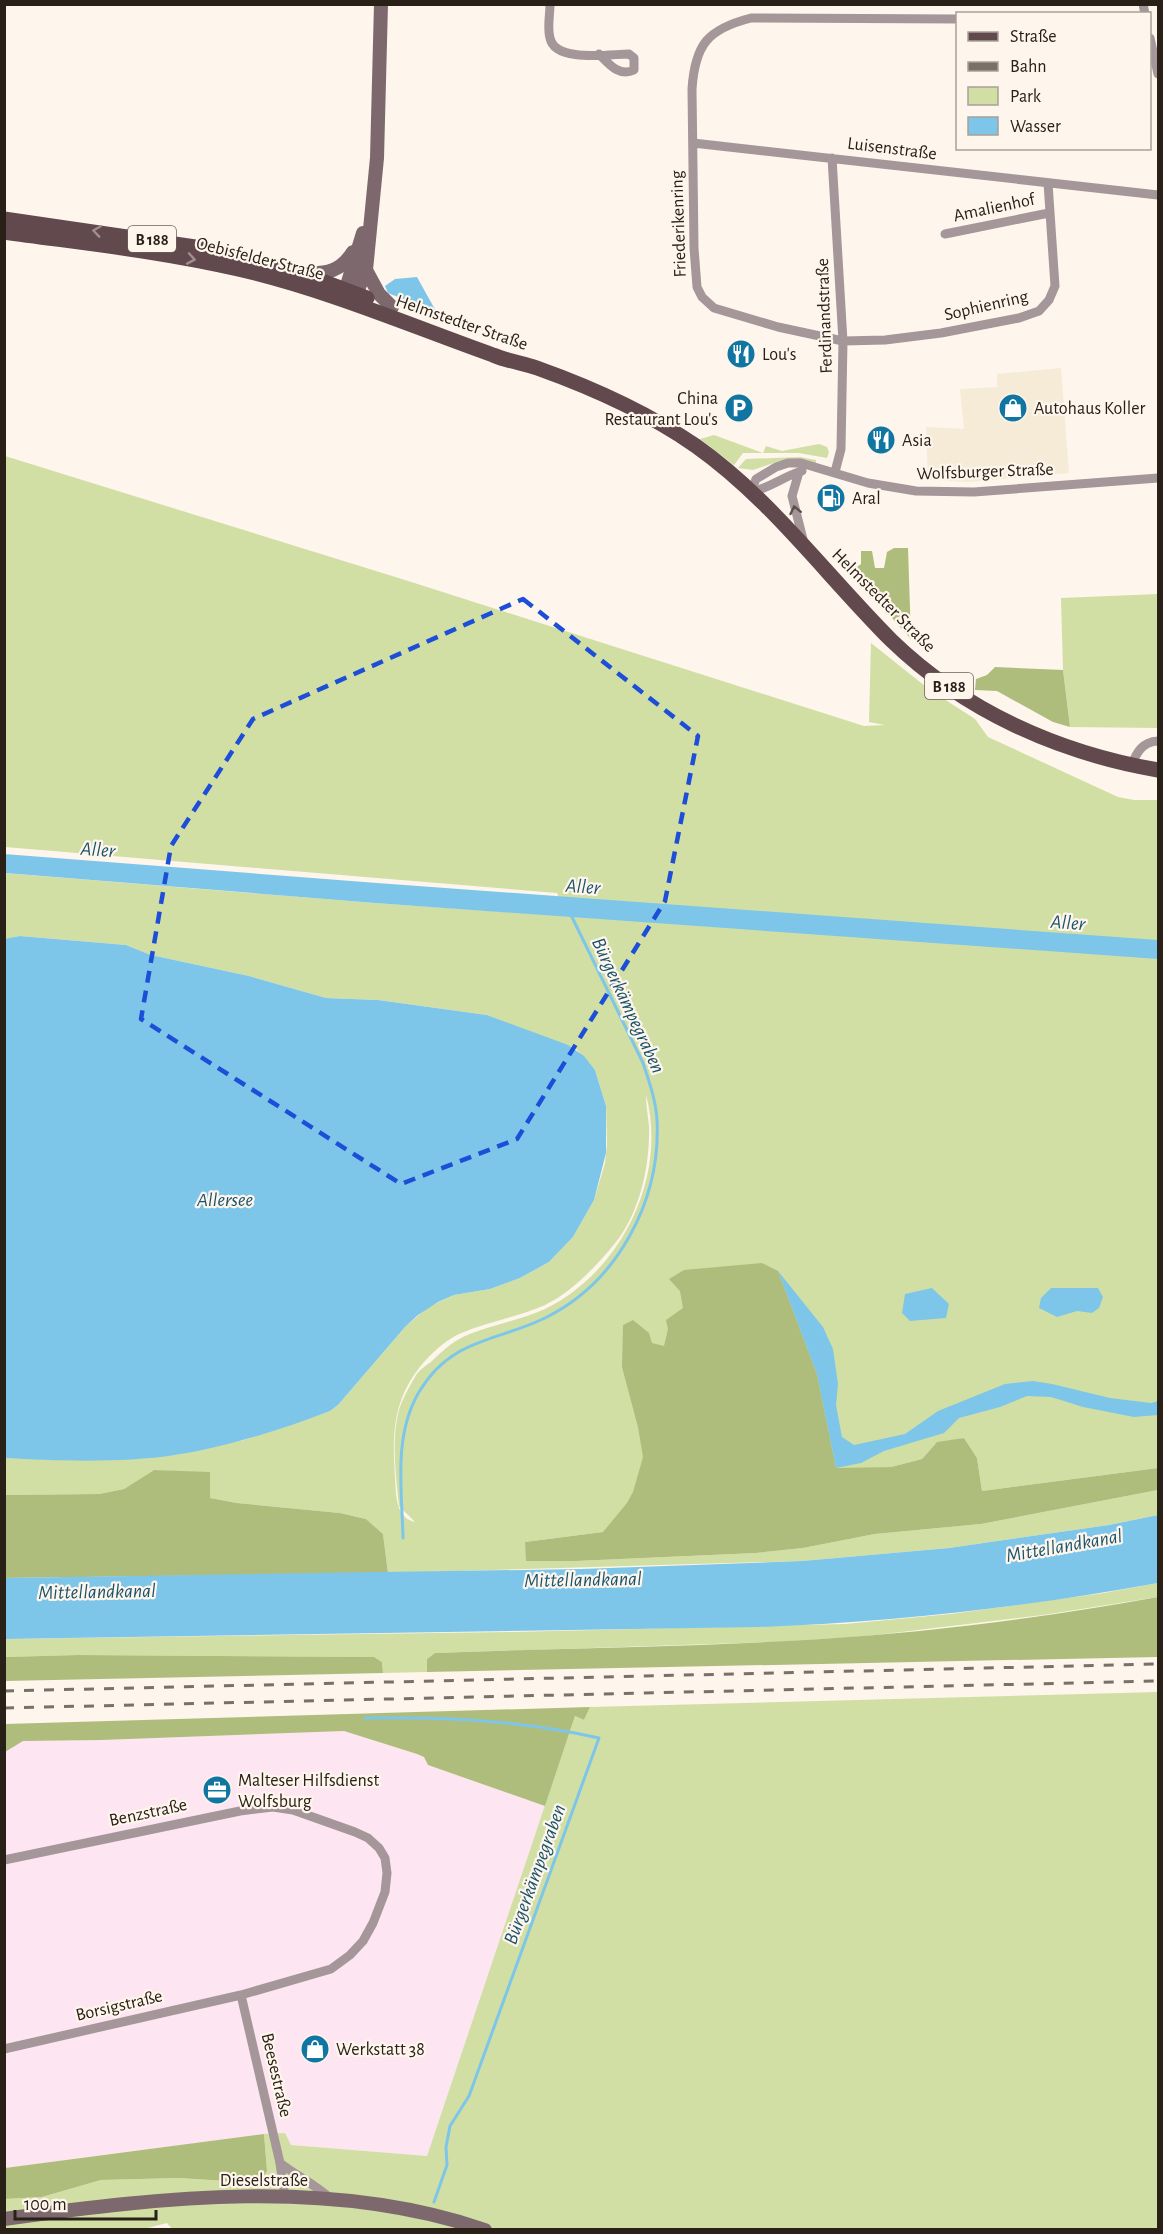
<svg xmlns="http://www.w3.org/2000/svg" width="1163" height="2234" font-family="'Alegreya Sans',sans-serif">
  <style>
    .commercial { fill: #fde5f1 }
    .industrial { fill: #f6ebd7 }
    .green { fill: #d1dfa5; fill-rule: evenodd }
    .forest { fill: #aebd7c }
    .water { fill: #7dc6e9 }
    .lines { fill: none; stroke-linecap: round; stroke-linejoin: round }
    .stream { stroke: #7dc6e9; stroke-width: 3 }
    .minor { stroke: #a59699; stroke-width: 9 }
    .secondary { stroke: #7d696d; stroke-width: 14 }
    .primary { stroke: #61494e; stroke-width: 15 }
    .rail { stroke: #797168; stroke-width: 3; stroke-dasharray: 10 10; stroke-linecap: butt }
    .oneway { stroke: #a08e8d }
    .oneway2 { stroke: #5b504c }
    .marked { fill: none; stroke: #1d4ed8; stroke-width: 4.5; stroke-dasharray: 12 8; stroke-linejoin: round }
    .labels { text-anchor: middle; stroke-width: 4.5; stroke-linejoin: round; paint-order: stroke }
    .shield { fill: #fef5ec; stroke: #696158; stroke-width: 1.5 }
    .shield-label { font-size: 16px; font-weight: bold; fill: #292118 }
    .street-label { font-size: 18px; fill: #292118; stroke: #fef5ec }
    .poi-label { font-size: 18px; fill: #292118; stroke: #fef5ec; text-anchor: start }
    .water-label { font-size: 20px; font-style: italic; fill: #18536b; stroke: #fef5ec }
  </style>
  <rect width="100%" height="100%" fill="#fef5ec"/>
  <!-- commercial -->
  <path class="commercial" d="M344,1731L417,1754L424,1757L428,1765L545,1806L427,2156L290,2145L264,2134L5,2168L4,1752L23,1741L102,1740Z"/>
  <!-- industrial -->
  <path class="industrial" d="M1061,368L1069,473L969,482L928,480L926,427L964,429L960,389L997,387V374Z"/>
  <!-- green -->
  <path class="green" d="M714,435L763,453L766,446L782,451L819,444L827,447L829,452L827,458L799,453H743L734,465L700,439Z
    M5,456L405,580L864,726L885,725L869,722L871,643L930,690L975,719L988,737L1118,797L1134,800H1158V1468L982,1491L977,1458L964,1438L935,1444L922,1459L891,1467L873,1468L603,1532L525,1542L527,1561H576L756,1553L803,1548L875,1534L981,1524L1158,1490V1515L1109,1525L949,1548L802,1561L388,1573L383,1534L366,1519L340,1513L237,1503L210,1498V1473L154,1470L124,1489L99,1494L5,1495V1458L58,1459L174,1455L244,1440L330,1411L338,1405L405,1327L428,1307L454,1295L490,1289L520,1278L549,1262L573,1237L594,1200L605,1163L607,1144L606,1106L595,1070L576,1049L487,1015L378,1000L326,998L249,976L151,955L126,945L20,936L5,939L4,873L375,903L566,916L557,893L5,847ZM646,1095C668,1177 621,1272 545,1309C519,1321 489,1325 463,1337C452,1342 440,1353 431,1362C425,1366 418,1371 415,1377C409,1387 402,1400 399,1410C391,1438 396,1477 399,1506L415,1522C395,1518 396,1493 395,1477C392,1432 393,1398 424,1362C434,1351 445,1341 459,1334C487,1322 518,1317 545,1305C571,1293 602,1261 619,1238C641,1207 650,1164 649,1126C648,1116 646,1104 646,1095Z
    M800,457L816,460V463L779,461L753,470L738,468L746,459Z
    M1158,594V728L1070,727L1063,670L1061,598Z
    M1158,1583V1597L1043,1615L868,1636L775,1642L435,1653L427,1659V1672L383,1673L382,1662L374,1657L78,1655L5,1657L4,1639L512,1632L845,1624L951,1614L1104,1593Z
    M1158,1692V2229L173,2230L167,2223L140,2230H5V2199L42,2197L101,2180L179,2178L242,2182L267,2171L264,2134L285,2133L291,2145L427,2156L575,1716L584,1720L590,1707Z"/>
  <!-- forest -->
  <path class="forest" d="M894,548H908L911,639L850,572L861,564V551H872L875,568H884L887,552Z
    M995,667L1063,670L1070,727L1053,722L997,691L975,690L976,679L987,675Z
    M762,1263L778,1271L817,1374L836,1468L891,1467L922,1459L937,1442L964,1438L977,1458L982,1491L1158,1468V1490L981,1524L875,1534L803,1548L756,1553L576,1561H526L525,1542L603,1532L627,1503L633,1492L643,1457L638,1427L622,1367L623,1325L633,1320L649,1333L652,1343L664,1346L668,1329L666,1320L683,1308L680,1291L669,1279L684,1270Z
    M154,1470L210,1472V1498L237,1503L340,1513L366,1519L383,1534L388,1573L5,1578L4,1495L99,1494L124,1489Z
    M1158,1597V1657L427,1672V1659L435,1653C564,1648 693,1647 821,1639C934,1632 1047,1617 1158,1597Z
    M78,1655L374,1657L382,1662L383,1673L5,1681V1657Z
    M590,1707L584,1720L575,1716L545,1806L428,1765L424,1757L417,1754L344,1731L102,1740L23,1741L5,1752V1724Z
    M264,2134L267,2171L262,2179L242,2182L179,2178L101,2180L42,2197L5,2199V2168Z"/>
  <!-- water -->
  <path class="water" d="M417,277L437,313L388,293L385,286L395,279Z
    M4,854L377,883L1158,940V959L375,903L5,873Z
    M20,936L126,945L151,955L249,976L326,998L378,1000L487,1015L568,1045L584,1056L595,1070L606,1106V1153L594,1200L573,1237L549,1262L520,1278L490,1289L454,1295L438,1302L418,1315L405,1327L338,1405L330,1411C280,1430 227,1447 175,1455C123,1463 57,1461 5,1458L4,939Z
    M778,1271L823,1327L833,1349L838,1384L836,1405L842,1437L854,1445L905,1434L938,1411L1005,1384L1033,1381L1052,1384L1110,1398L1151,1403L1158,1401V1415L1134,1417L1083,1407L1051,1397L1027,1396L1000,1407L959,1418L944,1433L884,1451L861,1463L836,1468L817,1374Z
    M932,1288L949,1304L946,1318L910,1321L902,1313L905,1294Z
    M1051,1288H1098L1103,1297L1099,1308L1092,1313L1077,1311L1057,1317L1039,1308L1041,1298Z
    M1158,1515V1583C1026,1607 894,1622 759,1627L5,1639V1578L581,1569L802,1561L949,1548L1109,1525Z"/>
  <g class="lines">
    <!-- stream -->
    <path class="stream" d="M403,1538C402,1490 393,1436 419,1392C451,1338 496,1342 545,1318C618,1282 661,1200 657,1120C656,1101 649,1081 643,1063L571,915
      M365,1718C445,1717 520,1720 599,1738L469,2096L450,2126L446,2147L447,2165L434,2202"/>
    <!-- minor -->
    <path class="minor" d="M550,4C550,15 547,28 550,38C555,63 610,54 629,54L634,58V70C619,77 609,64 599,54
      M1143,4L1145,14
      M958,19L751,18C708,29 695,44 692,89L694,248L697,287L702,297L714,308L778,327L843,341L885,340L941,333L1019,318L1039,311L1049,300L1055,286L1048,183
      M1150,38L1158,74
      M693,143L1158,195
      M832,158L843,341L841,449L835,472
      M945,234L1049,213
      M799,472L792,496L804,543
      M751,492L756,479L776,467L788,463H801L868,483L916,491L974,492L1158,478
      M751,492C770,488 784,476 802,471
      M1131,766C1137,752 1142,742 1158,741
      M4,1860L240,1811L273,1807L293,1810L355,1832L368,1838L379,1848L385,1858L387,1873L385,1892L373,1923L363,1941L350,1955L331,1969L241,1995L4,2049
      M241,1995L280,2163L285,2197
      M280,2163C297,2176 316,2185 331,2199"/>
    <!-- secondary -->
    <path class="secondary" d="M366,270L379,294L392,307
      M306,273C327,274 341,271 353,252
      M348,300L359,287L366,270L377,158L381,4
      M347,301L348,282L363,233
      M4,2219C163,2197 331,2177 485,2230"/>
    <!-- primary -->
    <path class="primary" d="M4,219L202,248L298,272L367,298
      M4,232C82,243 161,251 238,269C325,289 409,325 493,355C507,361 522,363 537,368C593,388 647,412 696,446C771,499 826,575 891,640C964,711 1059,753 1158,770"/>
    <!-- rail -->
    <path class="rail" d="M4,1691L1158,1664
      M4,1708L1158,1681"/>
  </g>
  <!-- one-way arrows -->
  <defs><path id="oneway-chevron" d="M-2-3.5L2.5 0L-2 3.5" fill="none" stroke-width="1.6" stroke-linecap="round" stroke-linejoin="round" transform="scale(1.5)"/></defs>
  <g class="oneway">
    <use href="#oneway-chevron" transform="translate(97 231) rotate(-172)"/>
    <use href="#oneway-chevron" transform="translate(191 259) rotate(10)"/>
  </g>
  <use class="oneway2" href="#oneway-chevron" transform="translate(795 510) rotate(-102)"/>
  <!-- marked area -->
  <path class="marked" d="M523,599L698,736L665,901L517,1139L401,1184L141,1019L171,846L253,719Z"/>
  <!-- icons -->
  <defs>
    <g id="restaurant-disc" transform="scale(1.5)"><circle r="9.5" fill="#1075a1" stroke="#fef5ec"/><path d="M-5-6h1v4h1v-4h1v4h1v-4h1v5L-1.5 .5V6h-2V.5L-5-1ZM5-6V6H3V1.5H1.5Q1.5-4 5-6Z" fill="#fff"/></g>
    <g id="parking-disc" transform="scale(1.5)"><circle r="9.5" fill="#1075a1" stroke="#fef5ec"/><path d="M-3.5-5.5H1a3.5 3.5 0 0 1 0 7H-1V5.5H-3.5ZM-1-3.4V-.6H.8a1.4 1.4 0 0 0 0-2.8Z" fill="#fff"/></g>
    <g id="shop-disc" transform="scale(1.5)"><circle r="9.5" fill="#1075a1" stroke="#fef5ec"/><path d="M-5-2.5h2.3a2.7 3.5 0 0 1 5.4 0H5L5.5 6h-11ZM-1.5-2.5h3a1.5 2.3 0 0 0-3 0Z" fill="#fff"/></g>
    <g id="fuel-disc" transform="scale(1.5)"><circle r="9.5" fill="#1075a1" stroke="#fef5ec"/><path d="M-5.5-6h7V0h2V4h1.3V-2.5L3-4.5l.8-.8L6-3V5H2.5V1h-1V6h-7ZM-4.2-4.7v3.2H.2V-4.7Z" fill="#fff"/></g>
    <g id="office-disc" transform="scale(1.5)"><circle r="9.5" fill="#1075a1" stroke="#fef5ec"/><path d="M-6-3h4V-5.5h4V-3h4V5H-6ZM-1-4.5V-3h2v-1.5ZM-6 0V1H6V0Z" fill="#fff"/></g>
  </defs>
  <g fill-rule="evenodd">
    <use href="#restaurant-disc" x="741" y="354"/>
    <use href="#parking-disc" x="739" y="408"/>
    <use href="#shop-disc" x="1013" y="408"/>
    <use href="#restaurant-disc" x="881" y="440"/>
    <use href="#fuel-disc" x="831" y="498"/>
    <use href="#office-disc" x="217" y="1790"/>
    <use href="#shop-disc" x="315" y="2049"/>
  </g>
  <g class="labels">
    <!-- shield labels -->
    <g class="shield">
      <rect x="128" y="226" width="48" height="26" rx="4.5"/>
      <rect x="925" y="673" width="48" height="26" rx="4.5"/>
    </g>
    <g class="shield-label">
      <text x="152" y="245">B 188</text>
      <text x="949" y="692">B 188</text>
    </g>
    <!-- street labels -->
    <g class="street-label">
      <text transform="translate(892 148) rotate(7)" y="6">Luisenstraße</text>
      <text transform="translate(994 207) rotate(-12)" y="6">Amalienhof</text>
      <text transform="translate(678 224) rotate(-92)" y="6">Friederikenring</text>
      <text transform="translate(260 258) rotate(14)" y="6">Oebisfelder Straße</text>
      <text transform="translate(986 305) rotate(-13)" y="6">Sophienring</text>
      <text transform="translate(824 316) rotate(-92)" y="6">Ferdinandstraße</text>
      <text transform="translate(462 322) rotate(19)" y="6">Helmstedter Straße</text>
      <text transform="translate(985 471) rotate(-2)" y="6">Wolfsburger Straße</text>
      <text transform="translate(884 600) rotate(45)" y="6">Helmstedter Straße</text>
      <text transform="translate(148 1812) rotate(-12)" y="6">Benzstraße</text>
      <text transform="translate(119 2005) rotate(-13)" y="6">Borsigstraße</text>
      <text transform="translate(277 2075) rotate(77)" y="6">Beesestraße</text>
      <text x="264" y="2186">Dieselstraße</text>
    </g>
    <!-- poi labels -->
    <g class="poi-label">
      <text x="762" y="360">Lou's</text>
      <text x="718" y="404" text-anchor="end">China<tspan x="718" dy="21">Restaurant Lou's</tspan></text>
      <text x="1034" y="414">Autohaus Koller</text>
      <text x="902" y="446">Asia</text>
      <text x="852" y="504">Aral</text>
      <text x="238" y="1786">Malteser Hilfsdienst<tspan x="238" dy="21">Wolfsburg</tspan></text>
      <text x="336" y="2055">Werkstatt 38</text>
    </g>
    <!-- water labels -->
    <g class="water-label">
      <text transform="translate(98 849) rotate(4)" y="7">Aller</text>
      <text transform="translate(583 886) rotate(4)" y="7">Aller</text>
      <text transform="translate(1068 922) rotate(4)" y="7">Aller</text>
      <text transform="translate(629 1005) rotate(65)" y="7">Bürgerkämpegraben</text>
      <text x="225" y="1206">Allersee</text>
      <text transform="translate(1064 1545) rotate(-10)" y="7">Mittellandkanal</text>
      <text transform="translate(583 1579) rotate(-1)" y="7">Mittellandkanal</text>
      <text transform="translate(97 1591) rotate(-1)" y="7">Mittellandkanal</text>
      <text transform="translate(534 1874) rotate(-70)" y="7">Bürgerkämpegraben</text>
    </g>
  </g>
  <!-- border -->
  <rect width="1163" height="2234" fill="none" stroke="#292118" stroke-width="12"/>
  <!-- legend -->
  <rect x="956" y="12" width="195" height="138" fill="#fef5ec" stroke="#a9a097" stroke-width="1.5"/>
  <rect x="968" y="32" width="30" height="9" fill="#61494e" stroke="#a9a097" stroke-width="1.5"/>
  <text x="1010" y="42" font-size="18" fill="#292118">Straße</text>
  <rect x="968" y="62" width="30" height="9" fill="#797168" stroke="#a9a097" stroke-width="1.5"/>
  <text x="1010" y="72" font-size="18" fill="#292118">Bahn</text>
  <rect x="968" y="87" width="30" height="18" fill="#d1dfa5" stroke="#a9a097" stroke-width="1.5"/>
  <text x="1010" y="102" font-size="18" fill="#292118">Park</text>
  <rect x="968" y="117" width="30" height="18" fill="#7dc6e9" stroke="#a9a097" stroke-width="1.5"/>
  <text x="1010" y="132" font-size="18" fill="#292118">Wasser</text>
  <!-- scale -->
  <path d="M15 2210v9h141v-9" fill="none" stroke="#292118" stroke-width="3"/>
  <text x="24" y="2210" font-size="18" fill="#292118" stroke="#fef5ec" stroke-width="4.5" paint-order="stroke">100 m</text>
</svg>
